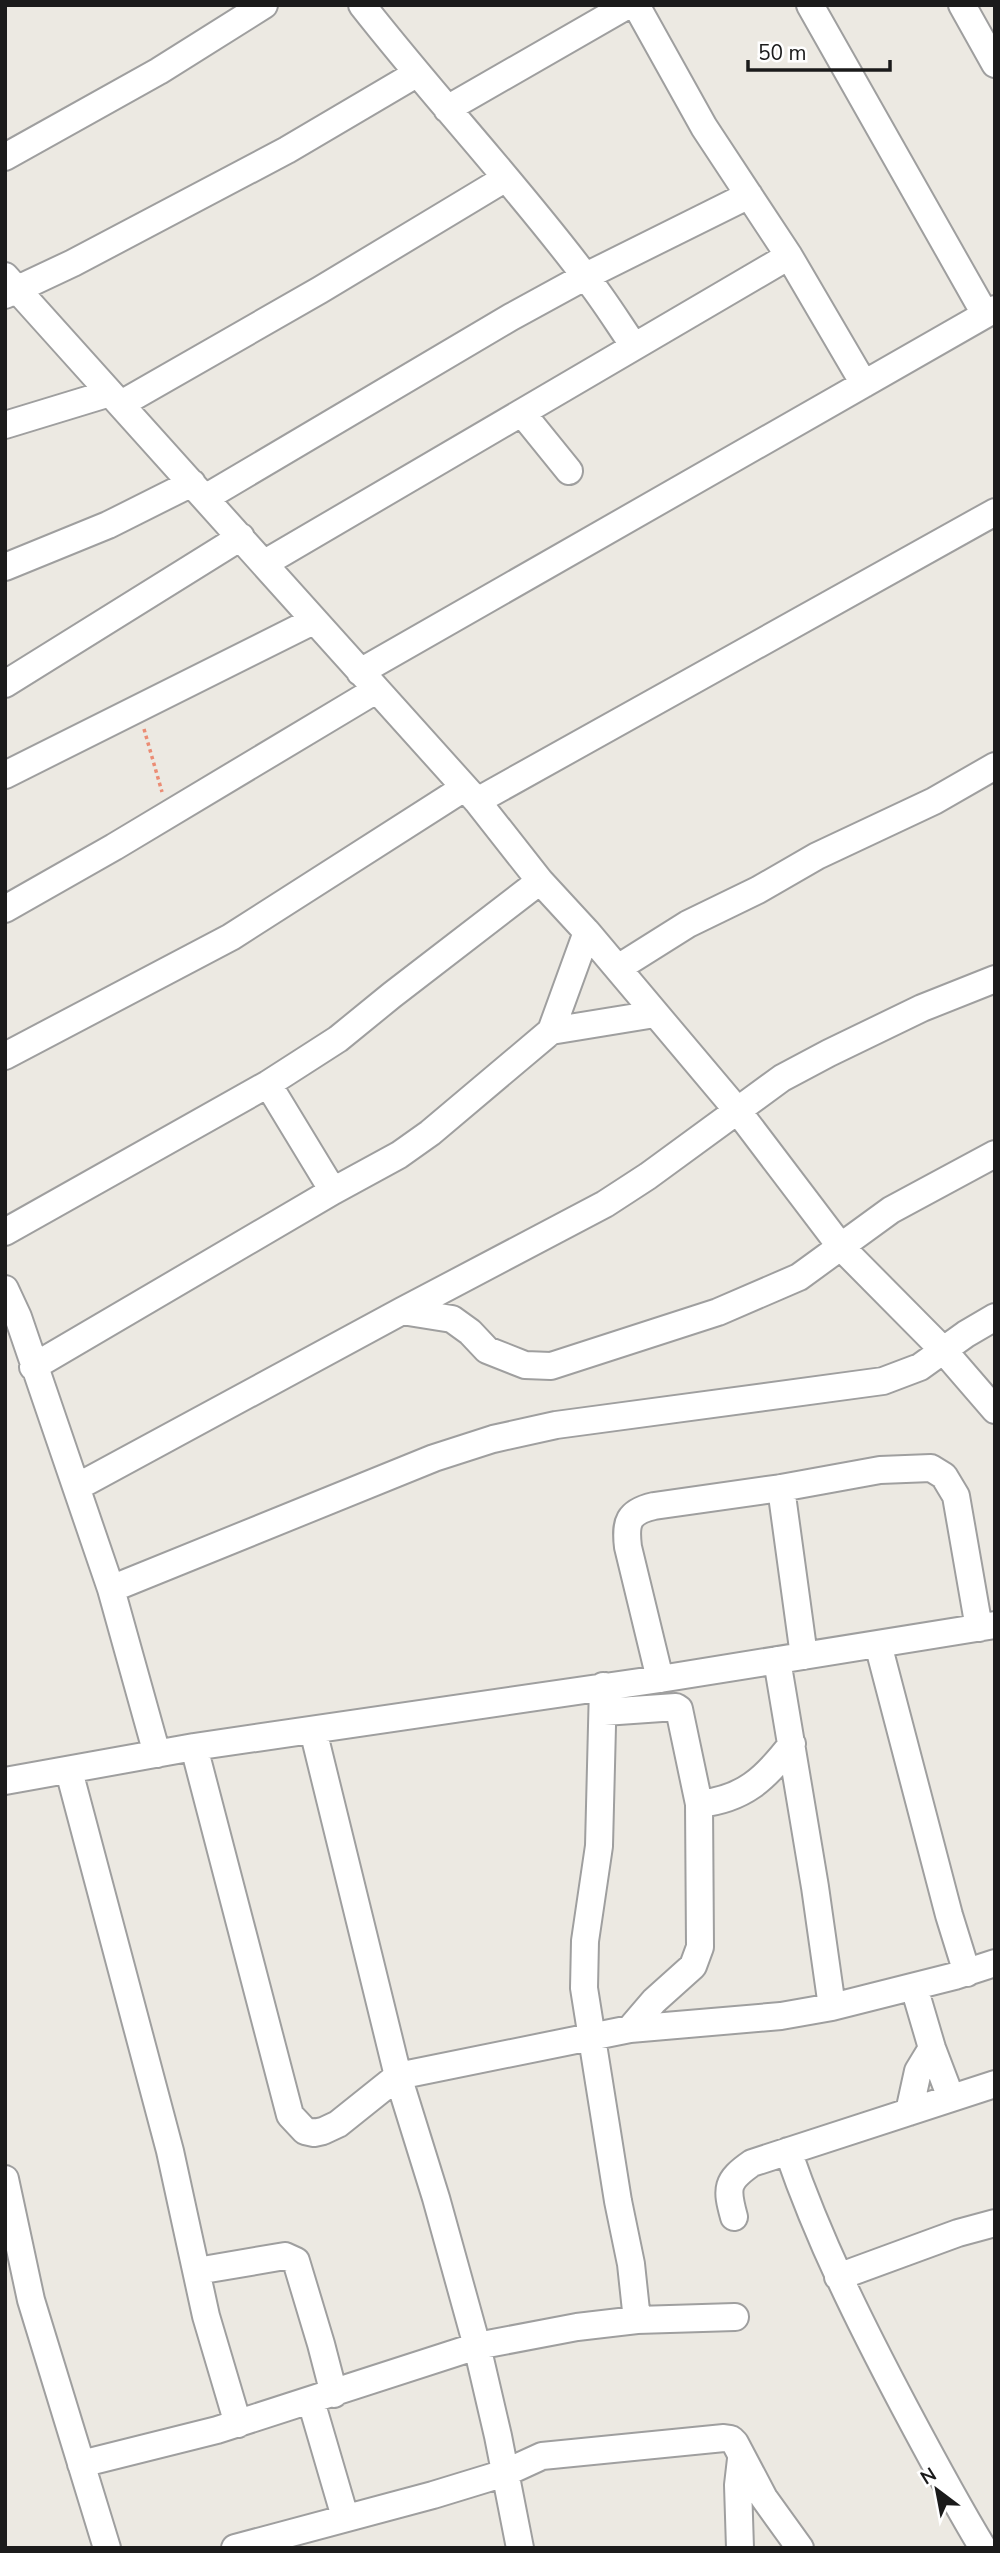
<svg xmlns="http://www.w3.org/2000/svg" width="1000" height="2553" font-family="'Nunito Sans',sans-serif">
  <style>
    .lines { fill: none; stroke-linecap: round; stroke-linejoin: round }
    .minor-casing { stroke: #9f9f9f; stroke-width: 30 }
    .path { stroke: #eb8c74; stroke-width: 3.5; stroke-dasharray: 3.5 3.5; stroke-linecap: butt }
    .minor { stroke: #fff; stroke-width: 26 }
  </style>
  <rect width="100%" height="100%" fill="#ece9e2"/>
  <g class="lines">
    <!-- minor casing -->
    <g class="minor-casing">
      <path id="minor" d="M362,5C434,97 515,183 585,276C603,298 618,323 634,346
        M636,5L704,127L789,256L864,384
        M810,5L985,314
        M962,5L995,64
        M447,109L628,5
        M5,157L159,71L264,5
        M5,276L477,801L540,881L587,932L737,1110L841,1247L944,1351L995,1410
        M5,295L73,263L287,150L416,74
        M121,404L320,290L506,178
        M522,413L569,471
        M5,425L110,393
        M205,498L511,317L586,276L749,195
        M265,563L789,256
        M5,567L108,525L192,483
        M360,672L995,309
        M5,684L241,537
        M5,775L313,621
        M477,801L995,512
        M5,909L114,847L376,690
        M618,968L688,924L758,890L817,856L934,801L995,766
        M551,1031L587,932
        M5,1056L231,937L464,788
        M268,1084L333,1191
        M5,1232L268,1084L338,1039L392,995L540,881
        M5,1289L18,1317L111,1589L157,1754
        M402,1311L452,1319L470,1332L487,1350L525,1365L551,1366L718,1312L799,1277L891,1210L995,1154
        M33,1367L333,1191L399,1155L430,1133L551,1031L655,1014
        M77,1487L402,1311L605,1204L648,1176L782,1078L829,1053L922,1008L995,979
        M781,1488L804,1656
        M111,1589L434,1458L493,1439L556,1425L883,1381L920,1367L966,1334L995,1317
        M878,1644L949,1915L967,1973
        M777,1660L815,1887L832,2007
        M660,1679L628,1547C625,1522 628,1512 654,1506L781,1488L880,1470L931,1468L944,1476L956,1496L979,1628
        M603,1686L599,1846L585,1941L584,1988L618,2201L631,2264L637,2320
        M604,1712L676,1707L679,1709L699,1804L700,1947L693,1966L654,2001L630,2029
        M313,1730L398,2076L436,2198L477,2346L498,2436L520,2548
        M194,1747L290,2115L305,2131L314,2133L323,2131L338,2124L398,2076L630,2029L781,2016L832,2007L955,1976L995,1963
        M69,1771L170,2151L206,2316L238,2424
        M5,1781L194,1747L660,1679L995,1625
        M699,1804C744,1799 765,1779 792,1744
        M914,1987L932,2048L951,2098
        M909,2112L918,2071L932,2048
        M788,2151C819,2241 860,2323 905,2408C930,2455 955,2502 983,2548
        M5,2179L31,2300L107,2548
        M734,2217C726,2188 726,2181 752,2163L995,2084
        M197,2271L285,2256L296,2261L321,2344L334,2394
        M838,2277L958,2233L995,2223
        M311,2401L345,2517
        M81,2464L217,2430L477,2346L577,2327L637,2320L735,2317
        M235,2548L433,2495L505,2473L542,2456L724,2438L731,2439L735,2443L764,2498L800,2548
        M740,2548L738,2485L741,2459"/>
    </g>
    <!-- path -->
    <path class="path" d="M144,729L162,792"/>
    <!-- minor -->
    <use href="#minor" class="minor"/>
  </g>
  <!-- border -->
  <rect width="1000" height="2553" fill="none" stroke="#1b1b1b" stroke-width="14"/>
  <!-- north arrow -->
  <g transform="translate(937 2490) rotate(328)" stroke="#ffffff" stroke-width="5" paint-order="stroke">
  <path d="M0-5L12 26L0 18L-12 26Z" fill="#1b1b1b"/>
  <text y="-10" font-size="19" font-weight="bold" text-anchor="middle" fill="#1b1b1b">N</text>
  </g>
  <!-- scale -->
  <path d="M748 60v10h142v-10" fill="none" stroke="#1b1b1b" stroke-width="3.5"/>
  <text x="758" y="60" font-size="21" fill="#1b1b1b" stroke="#ffffff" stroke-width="5" paint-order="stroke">50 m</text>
</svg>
